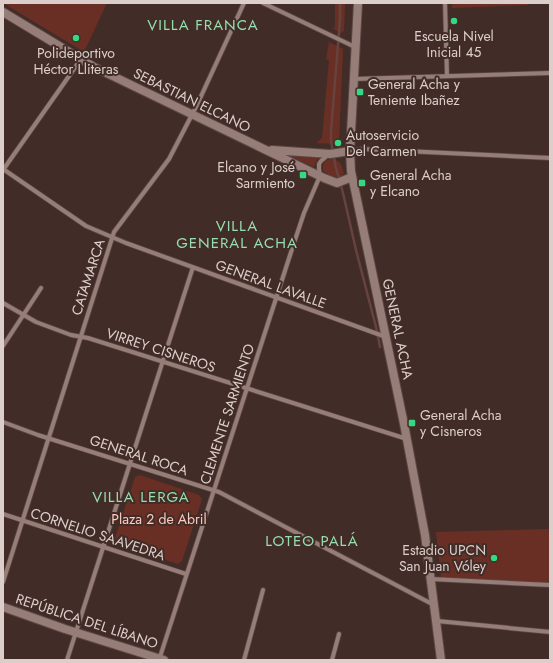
<svg xmlns="http://www.w3.org/2000/svg" width="553" height="663" font-family="Jost,sans-serif">
  <style>
    .green { fill: #6a2f24 }
    .lines { fill: none; stroke-linecap: round; stroke-linejoin: round }
    .stream { stroke: #66433f; stroke-width: 2.5 }
    .street-casing { stroke: #5a4845; stroke-width: 5.5 }
    .secondary-casing { stroke: #5a4845; stroke-width: 10 }
    .street { stroke: #967d77; stroke-width: 4 }
    .secondary { stroke: #967d77; stroke-width: 8 }
    .poi-dot { fill: #36d881; stroke: #422c28; stroke-width: 1.5 }
    .labels { text-anchor: middle; stroke-width: 4; stroke-linejoin: round; paint-order: stroke }
    .poi-label { font-size: 14px; fill: #dcceca; stroke: #422c28; text-anchor: start }
    .street-label { font-size: 14px; fill: #dcceca; stroke: #422c28 }
    .park-label { font-size: 14px; fill: #fdcac0; stroke: #422c28 }
    .neighbourhood-label { font-size: 15px; letter-spacing: 1px; fill: #96dead; stroke: #422c28 }
  </style>
  <rect width="100%" height="100%" fill="#422c28"/>
  <!-- green -->
  <path class="green" d="M3,3H107L84,52Z
    M335,3H345L344,31L341,33L332,28L335,27Z
    M452,3H528V5L452,8Z
    M327,41L343,49L339,143L338,144L316,143L322,138L329,60L326,59L329,43Z
    M292,156L318,158V159L316,162L314,167L292,157Z
    M331,159C342,161 341,164 344,173C338,181 330,175 323,171C322,165 324,160 331,159Z
    M140,475L199,495L202,499L182,561L178,564L118,544L115,538L135,477Z
    M550,529V584L441,578L436,532Z"/>
  <g class="lines">
    <!-- stream -->
    <path class="stream" d="M340,3V20L331,131V142L336,168L343,193L356,250L376,327L380,347"/>
    <!-- street casing -->
    <g class="street-casing">
      <path id="street" d="M263,3L355,47
        M445,3L447,76
        M354,79L550,73
        M350,151L362,149L550,158
        M3,169L86,226L126,243L386,337
        M3,170L81,59
        M3,303L36,322L71,335L88,338L407,439
        M3,346L41,288
        M3,422L38,435L219,492L434,605
        M3,514L186,574
        M431,579L550,585
        M3,582L114,232L169,159L197,105L244,3
        M437,621L550,632
        M67,660L193,267
        M159,660L293,246L304,213L320,176L319,169V164L321,161L328,155
        M244,660L263,590
        M332,660L339,634"/>
    </g>
    <!-- secondary casing -->
    <g class="secondary-casing">
      <path id="secondary" d="M358,3L350,151L351,171L404,424L425,535L441,660
        M3,12L94,67L324,178L337,183L352,177
        M272,150L330,154L350,151
        M3,607L65,629L164,660"/>
    </g>
    <!-- street -->
    <use href="#street" class="street"/>
    <!-- secondary -->
    <use href="#secondary" class="secondary"/>
  </g>
  <!-- markers -->
  <g class="poi-dot">
    <circle cx="454" cy="21" r="4"/>
    <circle cx="76" cy="38" r="4"/>
    <rect x="356" y="88" width="8" height="8" rx="2"/>
    <circle cx="338" cy="143" r="4"/>
    <rect x="299" y="171" width="8" height="8" rx="2"/>
    <rect x="358" y="179" width="8" height="8" rx="2"/>
    <rect x="408" y="419" width="8" height="8" rx="2"/>
    <circle cx="494" cy="558" r="4"/>
  </g>
  <g class="labels">
    <!-- poi labels -->
    <g class="poi-label">
      <text x="454" y="41" text-anchor="middle">Escuela Nivel<tspan x="454" dy="16">Inicial 45</tspan></text>
      <text x="76" y="58" text-anchor="middle">Polideportivo<tspan x="76" dy="16">Héctor Lliteras</tspan></text>
      <text x="368" y="89">General Acha y<tspan x="368" dy="16">Teniente Ibañez</tspan></text>
      <text x="346" y="140">Autoservicio<tspan x="346" dy="16">Del Carmen</tspan></text>
      <text x="295" y="172" text-anchor="end">Elcano y José<tspan x="295" dy="16">Sarmiento</tspan></text>
      <text x="370" y="180">General Acha<tspan x="370" dy="16">y Elcano</tspan></text>
      <text x="420" y="420">General Acha<tspan x="420" dy="16">y Cisneros</tspan></text>
      <text x="486" y="555" text-anchor="end">Estadio UPCN<tspan x="486" dy="16">San Juan Vóley</tspan></text>
    </g>
    <!-- street labels -->
    <g class="street-label">
      <text transform="translate(192 100) rotate(26)" y="5">SEBASTIAN ELCANO</text>
      <text transform="translate(88 277) rotate(-72)" y="5">CATAMARCA</text>
      <text transform="translate(271 284) rotate(20)" y="5">GENERAL LAVALLE</text>
      <text transform="translate(398 329) rotate(78)" y="5">GENERAL ACHA</text>
      <text transform="translate(161 350) rotate(18)" y="5">VIRREY CISNEROS</text>
      <text transform="translate(227 414) rotate(-72)" y="5">CLEMENTE SARMIENTO</text>
      <text transform="translate(139 455) rotate(18)" y="5">GENERAL ROCA</text>
      <text transform="translate(98 534) rotate(18)" y="5">CORNELIO SAAVEDRA</text>
      <text transform="translate(87 621) rotate(18)" y="5">REPÚBLICA DEL LÍBANO</text>
    </g>
    <!-- park labels -->
    <g class="park-label">
      <text x="159" y="524">Plaza 2 de Abril</text>
    </g>
    <!-- neighbourhood labels -->
    <g class="neighbourhood-label">
      <text x="203" y="30">VILLA FRANCA</text>
      <text x="237" y="231">VILLA<tspan x="237" dy="17">GENERAL ACHA</tspan></text>
      <text x="141" y="502">VILLA LERGA</text>
      <text x="312" y="546">LOTEO PALÁ</text>
    </g>
  </g>
  <!-- border -->
  <rect width="553" height="663" fill="none" stroke="#dcceca" stroke-width="8"/>
</svg>
